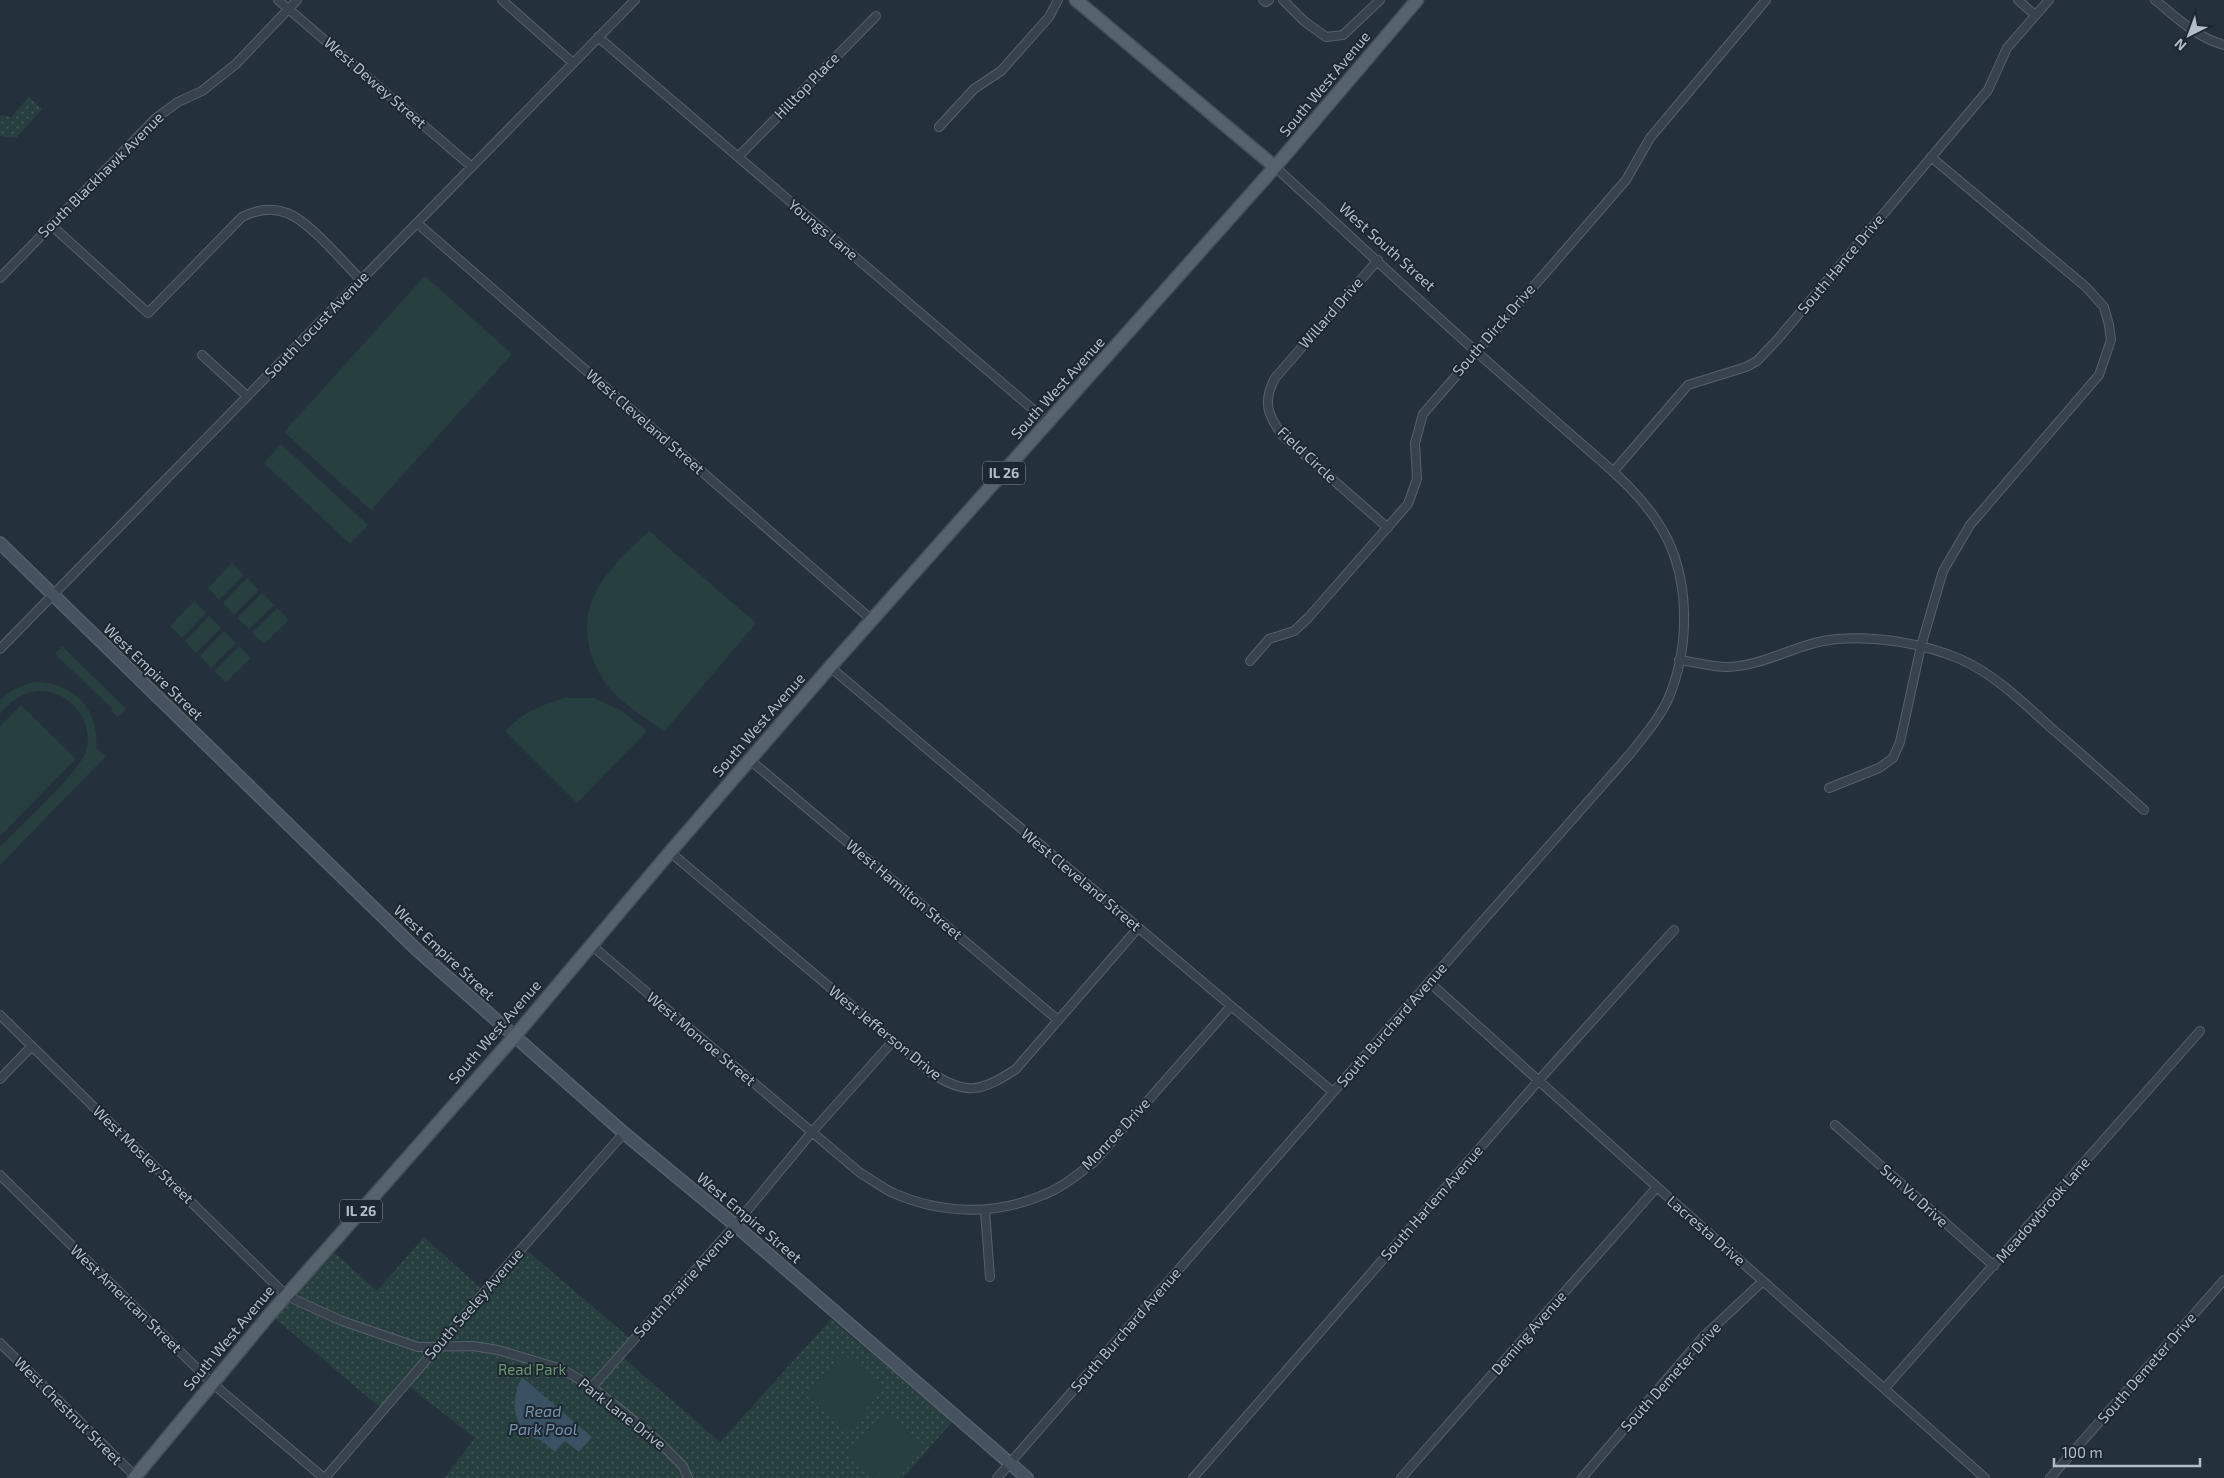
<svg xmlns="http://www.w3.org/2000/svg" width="2224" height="1478" font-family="'Exo 2',sans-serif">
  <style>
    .park { fill: url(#park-dots) }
    .garden { fill: #273f3e }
    .water { fill: #3a5164 }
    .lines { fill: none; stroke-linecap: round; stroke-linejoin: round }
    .minor-casing { stroke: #56606a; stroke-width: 10 }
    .secondary-casing { stroke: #56606a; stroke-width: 14 }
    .primary-casing { stroke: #444e58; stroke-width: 15 }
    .minor { stroke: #38424c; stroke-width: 8 }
    .secondary { stroke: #46525f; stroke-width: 11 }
    .primary { stroke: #56626c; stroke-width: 12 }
    .labels { text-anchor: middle; stroke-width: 4; stroke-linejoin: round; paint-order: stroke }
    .shield { fill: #1d2731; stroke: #86909a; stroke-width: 1 }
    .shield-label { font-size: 14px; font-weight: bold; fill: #b3bdc7 }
    .street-label { font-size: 15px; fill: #b3bdc7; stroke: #1d2731 }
    .park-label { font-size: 15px; fill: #6b9870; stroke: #1d2731 }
    .water-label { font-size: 16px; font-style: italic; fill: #7492aa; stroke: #1d2731 }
  </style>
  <defs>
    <pattern id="park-dots" width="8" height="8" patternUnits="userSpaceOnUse" patternTransform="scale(1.25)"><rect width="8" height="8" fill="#273f3e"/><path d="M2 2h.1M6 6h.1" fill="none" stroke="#445958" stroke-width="1.8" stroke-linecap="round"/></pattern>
  </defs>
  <rect width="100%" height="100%" fill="#24313c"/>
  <!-- park -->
  <path class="park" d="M29,97L42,109L16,138L0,136V115L11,117Z
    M424,1237L484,1291L523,1247L632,1340L620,1355L720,1442L831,1319L952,1422L903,1478H444L475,1438L406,1384L383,1410L270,1314L328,1247L377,1291Z"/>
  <!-- garden -->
  <path class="garden" d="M425,276L512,354L371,510L284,432Z
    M281,444L368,525L350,544L264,463Z
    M649,531L756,623L664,732C648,719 629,708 615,694C589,668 578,625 596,592C608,568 630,549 649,531Z
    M232,563L244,575L219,600L208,588Z
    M247,578L259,590L234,615L223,603Z
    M262,593L274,605L249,629L237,618Z
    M194,601L206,613L182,638L170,626Z
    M277,608L289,620L264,644L252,633Z
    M209,616L221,628L196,653L185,641Z
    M224,631L236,643L211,668L200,656Z
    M62,646L126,709L118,717L111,710L112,708L55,654Z
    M239,646L251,658L226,682L214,671Z
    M35,682C73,682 100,709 96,748L106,756L0,865V847C19,827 79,773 86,751C96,716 62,683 28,693C16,697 8,705 0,713V700C11,690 21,685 35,682Z
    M564,698H594L622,711L647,731L577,803L505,731C524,712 539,706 564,698Z
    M21,705L76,759L0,836V726Z
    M842,1353L884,1388L849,1430L807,1395Z
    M885,1413L925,1446L898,1478H878L850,1454Z"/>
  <!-- water -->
  <path class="water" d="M522,1377L592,1437L579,1452L565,1441L555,1452C550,1448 545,1443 540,1440C537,1439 534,1439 532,1437C510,1424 512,1397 522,1377Z"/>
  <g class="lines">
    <!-- minor casing -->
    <g class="minor-casing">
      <path id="minor" d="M278,0L472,167
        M502,0L573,63
        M1263,0L1266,2L1269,0
        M1283,0L1304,21L1326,37L1343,35L1380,0
        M2018,0L2035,15
        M2155,0C2177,18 2196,37 2224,45
        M598,37L1049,423
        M939,127L974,89L1001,71L1049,17L1058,0
        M738,157L876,16
        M417,223L872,620
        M51,225L148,313L242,217C256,210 271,207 287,213C309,221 343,262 361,280
        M1378,260L1275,378C1262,402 1268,416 1283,436L1388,528
        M0,278L156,118L178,102L202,91L236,64L297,0
        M202,355L247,396
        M1613,472L1688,385L1746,367L1757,361L1777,340L1988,90L2007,48L2049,0
        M0,649L635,0
        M1679,660C1694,662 1712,667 1727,667C1766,666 1799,642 1837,639C1878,636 1922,643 1960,659C1994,674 2023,702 2050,727C2082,754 2113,782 2144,810
        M1250,661L1269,639L1294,631L1308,618L1408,504L1417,479L1415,443L1423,414L1626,180L1650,138L1766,0
        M830,667L1333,1092
        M750,760L1058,1020
        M1829,788L1879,768L1893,758L1900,742L1921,646L1943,571L1970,525L2099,375L2111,340L2109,325L2104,307L2086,287L1931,157
        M670,852L930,1072C966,1096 981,1092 1016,1069L1138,928
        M591,945L859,1172C869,1178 880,1186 891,1192C940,1214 993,1216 1043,1195C1062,1188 1078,1174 1094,1162L1231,1006
        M1429,982L1657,1187L1985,1478
        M0,1015L287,1296L342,1321L418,1347L473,1346L498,1350L562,1369L592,1387L653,1436L683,1466L688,1478
        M0,1079L32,1046
        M1835,1125L1994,1266
        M0,1175L212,1383L324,1478
        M985,1211L990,1277
        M0,1343L137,1478
        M592,1387L735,1225L812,1132L893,1041
        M1885,1388L2200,1031
        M325,1478L523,1247L624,1133
        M997,1478L1429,982L1630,754C1644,736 1660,718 1669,697C1690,646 1690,578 1663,531C1644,497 1613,471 1584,446C1558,423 1531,400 1505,377C1427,309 1352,237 1275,167
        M1193,1478L1539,1080L1674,930
        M1401,1478L1657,1187
        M1582,1478L1702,1338L1763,1281
        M2050,1478L2224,1280"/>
    </g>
    <!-- secondary casing -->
    <g class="secondary-casing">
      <path id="secondary" d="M0,543L417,950L624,1133L735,1225L1027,1478"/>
    </g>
    <!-- primary casing -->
    <g class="primary-casing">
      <path id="primary" d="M1076,0L1275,167
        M134,1478L270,1314L514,1037L670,852L830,667L1275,167L1417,0"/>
    </g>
    <!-- minor -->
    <use href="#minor" class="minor"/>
    <!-- secondary -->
    <use href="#secondary" class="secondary"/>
    <!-- primary -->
    <use href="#primary" class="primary"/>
  </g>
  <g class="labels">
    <!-- shield labels -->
    <g class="shield">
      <rect x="983" y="461.5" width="42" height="23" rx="4"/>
      <rect x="340" y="1199.5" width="42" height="23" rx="4"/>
    </g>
    <g class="shield-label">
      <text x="1004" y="478">IL 26</text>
      <text x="361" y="1216">IL 26</text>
    </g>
    <!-- street labels -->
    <g class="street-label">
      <text transform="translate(375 83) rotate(41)" y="5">West Dewey Street</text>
      <text transform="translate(1325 84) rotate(-50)" y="5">South West Avenue</text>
      <text transform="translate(807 86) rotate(-46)" y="5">Hilltop Place</text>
      <text transform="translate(101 175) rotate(-45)" y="5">South Blackhawk Avenue</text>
      <text transform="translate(823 230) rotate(40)" y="5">Youngs Lane</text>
      <text transform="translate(1387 247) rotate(42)" y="5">West South Street</text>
      <text transform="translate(1841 264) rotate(-50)" y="5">South Hance Drive</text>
      <text transform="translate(1331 313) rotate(-49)" y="5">Willard Drive</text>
      <text transform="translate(317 325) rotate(-46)" y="5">South Locust Avenue</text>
      <text transform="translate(1494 330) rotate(-49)" y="5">South Dirck Drive</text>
      <text transform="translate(1058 388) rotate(-48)" y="5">South West Avenue</text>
      <text transform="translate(645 422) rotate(41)" y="5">West Cleveland Street</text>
      <text transform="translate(1307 455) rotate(43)" y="5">Field Circle</text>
      <text transform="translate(153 672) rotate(44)" y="5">West Empire Street</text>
      <text transform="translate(759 725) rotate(-49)" y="5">South West Avenue</text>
      <text transform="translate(1081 880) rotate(40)" y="5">West Cleveland Street</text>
      <text transform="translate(904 890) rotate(40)" y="5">West Hamilton Street</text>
      <text transform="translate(444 953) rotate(43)" y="5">West Empire Street</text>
      <text transform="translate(1392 1025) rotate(-49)" y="5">South Burchard Avenue</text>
      <text transform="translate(495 1032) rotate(-49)" y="5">South West Avenue</text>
      <text transform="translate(885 1033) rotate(39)" y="5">West Jefferson Drive</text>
      <text transform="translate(701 1039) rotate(40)" y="5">West Monroe Street</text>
      <text transform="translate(1116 1134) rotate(-47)" y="5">Monroe Drive</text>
      <text transform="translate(143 1155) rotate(44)" y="5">West Mosley Street</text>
      <text transform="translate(1914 1196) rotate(42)" y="5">Sun Vu Drive</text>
      <text transform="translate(1432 1203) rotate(-49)" y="5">South Harlem Avenue</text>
      <text transform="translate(2043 1210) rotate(-49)" y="5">Meadowbrook Lane</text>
      <text transform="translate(749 1218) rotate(40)" y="5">West Empire Street</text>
      <text transform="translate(1706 1231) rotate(41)" y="5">Lacresta Drive</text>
      <text transform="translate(684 1283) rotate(-48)" y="5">South Prairie Avenue</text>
      <text transform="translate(126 1299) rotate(44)" y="5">West American Street</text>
      <text transform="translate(474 1304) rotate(-49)" y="5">South Seeley Avenue</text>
      <text transform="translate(1126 1330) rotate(-49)" y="5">South Burchard Avenue</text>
      <text transform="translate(1529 1333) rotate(-49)" y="5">Deming Avenue</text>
      <text transform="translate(229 1338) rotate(-50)" y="5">South West Avenue</text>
      <text transform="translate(2147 1368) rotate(-49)" y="5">South Demeter Drive</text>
      <text transform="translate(1671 1377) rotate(-48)" y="5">South Demeter Drive</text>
      <text transform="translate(68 1411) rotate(45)" y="5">West Chestnut Street</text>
      <text transform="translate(622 1414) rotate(38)" y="5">Park Lane Drive</text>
    </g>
    <!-- park labels -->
    <g class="park-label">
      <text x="532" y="1375">Read Park</text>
    </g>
    <!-- water labels -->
    <g class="water-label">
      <text x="543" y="1417">Read<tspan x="543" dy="18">Park Pool</tspan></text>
    </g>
  </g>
  <!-- north arrow -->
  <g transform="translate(2189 35) rotate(222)" stroke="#1d2731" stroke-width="4" paint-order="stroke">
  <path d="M0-4L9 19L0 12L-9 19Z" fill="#b3bdc7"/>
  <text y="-8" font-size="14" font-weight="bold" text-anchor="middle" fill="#b3bdc7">N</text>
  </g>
  <!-- scale -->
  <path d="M2054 1458v8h146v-8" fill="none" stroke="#b3bdc7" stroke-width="2.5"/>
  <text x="2062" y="1458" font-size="15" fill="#b3bdc7" stroke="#1d2731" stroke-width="4" paint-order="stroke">100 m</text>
</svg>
